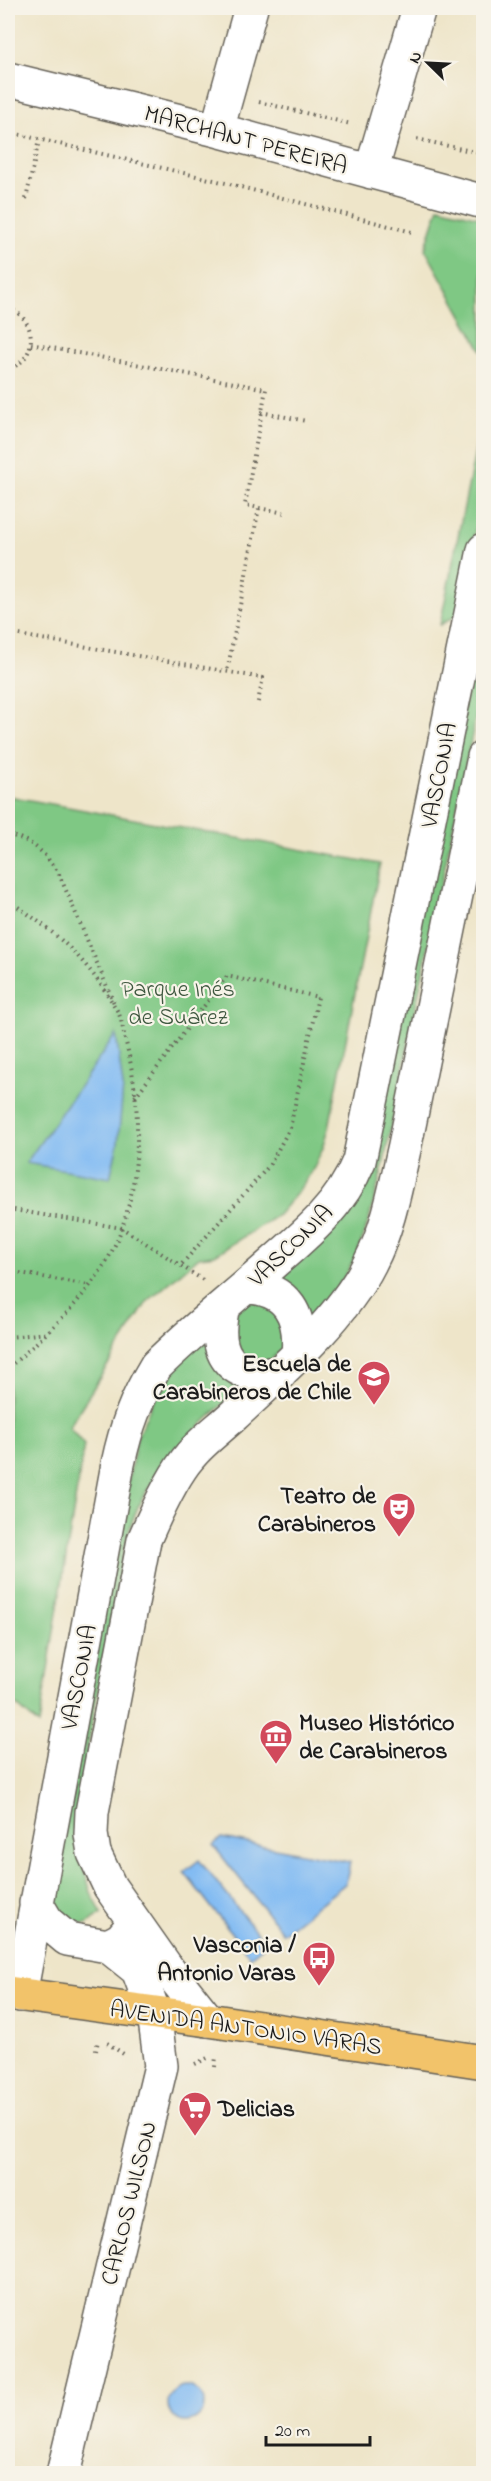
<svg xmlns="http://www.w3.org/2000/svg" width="491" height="2481" font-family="'Indie Flower',sans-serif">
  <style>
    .green { fill: #7fc884; stroke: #4e7250; stroke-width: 1.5 }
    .water { fill: #82bbf3; stroke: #4f6c88; stroke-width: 1.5 }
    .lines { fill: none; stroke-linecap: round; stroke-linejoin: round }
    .minor-casing { stroke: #666259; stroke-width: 36 }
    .major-casing { stroke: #666259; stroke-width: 36 }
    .path { stroke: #666259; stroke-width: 4; stroke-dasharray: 1.5 4.5; stroke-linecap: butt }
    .minor { stroke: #fff; stroke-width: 33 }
    .major { stroke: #f2c36a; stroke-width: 33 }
    .labels { text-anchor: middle; stroke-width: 4.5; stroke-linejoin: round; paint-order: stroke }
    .street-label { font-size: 24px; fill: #1c1c1c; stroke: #f7f3e8 }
    .park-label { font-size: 24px; fill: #3f5840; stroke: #f7f3e8 }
    .poi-label { font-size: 24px; font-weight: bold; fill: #1c1c1c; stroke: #f7f3e8; text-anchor: end }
  </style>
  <rect width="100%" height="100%" fill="#f7f3e8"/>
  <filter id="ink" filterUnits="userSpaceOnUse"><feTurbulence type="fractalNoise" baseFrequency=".0167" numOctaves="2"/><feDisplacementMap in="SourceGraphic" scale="12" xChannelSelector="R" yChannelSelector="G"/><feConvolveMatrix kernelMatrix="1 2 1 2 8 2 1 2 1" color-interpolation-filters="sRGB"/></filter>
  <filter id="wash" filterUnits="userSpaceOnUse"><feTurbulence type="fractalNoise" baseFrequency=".008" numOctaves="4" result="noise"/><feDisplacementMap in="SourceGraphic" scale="24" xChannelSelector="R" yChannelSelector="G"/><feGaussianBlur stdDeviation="1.35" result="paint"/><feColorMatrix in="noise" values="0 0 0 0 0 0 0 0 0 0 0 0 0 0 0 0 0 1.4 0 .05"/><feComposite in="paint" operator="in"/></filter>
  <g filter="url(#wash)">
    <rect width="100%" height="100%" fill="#eee5c9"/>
    <!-- green -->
    <path class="green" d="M439,207L483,218V353L425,249Z
      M483,413V494L457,615L440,625Z
      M483,629V682L383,1166C372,1207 364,1250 339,1285C284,1362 197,1412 146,1492C133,1513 127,1537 121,1561L81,1784L80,1858L92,1895L102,1913L87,1924L62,1923L45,1903L137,1437L160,1386L185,1357L331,1228Z
      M8,796L380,864L329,1128L323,1148L314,1168L297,1193L278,1215L215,1255L199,1257L147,1302L69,1427L84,1445L39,1725L8,1698Z"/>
    <!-- water -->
    <path class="water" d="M116,1034L123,1087L118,1143L110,1178L26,1163Z
      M221,1838L350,1862L346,1883L283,1933L213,1845Z
      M199,1860L266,1944L250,1957L184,1872Z
      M168 2404a18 18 0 1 1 36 0a18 18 0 1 1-36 0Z"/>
  </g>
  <g filter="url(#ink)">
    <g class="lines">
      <!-- minor casing -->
      <g class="minor-casing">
        <path id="minor" d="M8,79L217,130L484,202
          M217,130L251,8
          M371,172L419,8
          M246,1287C288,1288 302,1316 298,1354
          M223,1306C212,1353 229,1380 280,1373
          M36,1903L48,1923L67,1939L108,1946L121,1939L125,1934
          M20,1995L118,1464C126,1426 136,1399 156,1366C193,1329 235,1297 274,1262C308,1233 342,1204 359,1161L484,550
          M208,2020L169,1971L110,1887L94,1853L91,1834L92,1812L144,1540C154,1517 173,1475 190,1456C202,1441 219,1429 233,1416C279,1373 342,1319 370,1263C389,1227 396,1184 405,1145L484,757
          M63,2474L161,2066L154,2013L138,1970L108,1946"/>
      </g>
      <!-- major casing -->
      <g class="major-casing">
        <path id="major" d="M8,1993L208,2020L484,2062"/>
      </g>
      <!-- path -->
      <path class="path" d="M259,102L351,124
        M8,132L218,181L412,232
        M417,139L484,154
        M26,199L39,140
        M8,292V290
        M8,308C38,318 39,360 8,369
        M31,344L266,389L245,505L259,508L227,672
        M261,412L306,421
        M259,508L285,513
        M8,633L263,678L257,706
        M8,835C33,840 45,853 59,874L114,1003
        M8,900C58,934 87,958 118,1012C122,1020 123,1030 125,1039C143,1106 143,1191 111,1253C88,1297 45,1336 8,1368
        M135,1097L227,976L318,997L290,1128L269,1166L181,1265
        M8,1209L122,1228L203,1280
        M8,1271L89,1285
        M8,1337L48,1333
        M107,2043L125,2055
        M96,2051L98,2040
        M195,2064L210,2057
        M215,2067L216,2056"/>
      <!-- minor -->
      <use href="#minor" class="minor"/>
      <!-- major -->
      <use href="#major" class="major"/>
    </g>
  </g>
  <!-- icons -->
  <defs>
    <g id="school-pin" transform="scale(1.725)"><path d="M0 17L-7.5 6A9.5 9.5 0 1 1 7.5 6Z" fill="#d1495b" stroke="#f7f3e8"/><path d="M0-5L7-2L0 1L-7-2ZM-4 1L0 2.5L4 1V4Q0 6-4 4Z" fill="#fff"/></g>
    <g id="theatre-pin" transform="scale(1.725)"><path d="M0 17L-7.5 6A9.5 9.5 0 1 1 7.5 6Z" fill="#d1495b" stroke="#f7f3e8"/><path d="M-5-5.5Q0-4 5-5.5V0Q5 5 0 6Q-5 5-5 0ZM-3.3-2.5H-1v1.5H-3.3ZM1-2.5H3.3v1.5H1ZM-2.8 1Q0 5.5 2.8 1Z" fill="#fff"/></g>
    <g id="museum-pin" transform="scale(1.725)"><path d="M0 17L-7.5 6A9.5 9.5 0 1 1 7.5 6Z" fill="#d1495b" stroke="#f7f3e8"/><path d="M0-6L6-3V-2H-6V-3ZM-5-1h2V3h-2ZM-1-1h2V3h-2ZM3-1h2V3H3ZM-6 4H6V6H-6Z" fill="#fff"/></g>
    <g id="bus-pin" transform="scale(1.725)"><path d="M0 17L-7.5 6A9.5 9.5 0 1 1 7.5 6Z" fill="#d1495b" stroke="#f7f3e8"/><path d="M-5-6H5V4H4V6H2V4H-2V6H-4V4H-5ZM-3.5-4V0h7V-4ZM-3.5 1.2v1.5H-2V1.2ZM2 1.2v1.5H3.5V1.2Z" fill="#fff"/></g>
    <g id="supermarket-pin" transform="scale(1.725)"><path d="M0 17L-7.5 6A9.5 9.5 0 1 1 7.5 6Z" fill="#d1495b" stroke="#f7f3e8"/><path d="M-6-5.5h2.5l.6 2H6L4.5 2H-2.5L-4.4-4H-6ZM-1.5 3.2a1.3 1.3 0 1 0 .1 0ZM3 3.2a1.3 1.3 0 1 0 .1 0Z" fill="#fff"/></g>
  </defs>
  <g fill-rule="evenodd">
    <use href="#school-pin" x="374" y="1377"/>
    <use href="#theatre-pin" x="399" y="1509"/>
    <use href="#museum-pin" x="276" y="1736"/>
    <use href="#bus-pin" x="319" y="1958"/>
    <use href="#supermarket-pin" x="195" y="2108"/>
  </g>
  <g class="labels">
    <!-- street labels -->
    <g class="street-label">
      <text transform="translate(246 139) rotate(15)" y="8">MARCHANT PEREIRA</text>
      <text transform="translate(438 775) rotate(-79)" y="8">VASCONIA</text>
      <text transform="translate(290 1245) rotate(-44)" y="8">VASCONIA</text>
      <text transform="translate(78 1677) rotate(-79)" y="8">VASCONIA</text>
      <text transform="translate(246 2027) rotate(8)" y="8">AVENIDA ANTONIO VARAS</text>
      <text transform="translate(128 2203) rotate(-76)" y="8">CARLOS WILSON</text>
    </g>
    <!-- park labels -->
    <g class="park-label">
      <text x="178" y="996">Parque Inés<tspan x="178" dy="28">de Suárez</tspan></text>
    </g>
    <!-- poi labels -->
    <g class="poi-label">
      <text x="351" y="1371">Escuela de<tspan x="351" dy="28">Carabineros de Chile</tspan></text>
      <text x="376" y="1503">Teatro de<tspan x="376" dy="28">Carabineros</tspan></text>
      <text x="299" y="1730" text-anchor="start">Museo Histórico<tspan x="299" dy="28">de Carabineros</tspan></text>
      <text x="296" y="1952">Vasconia /<tspan x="296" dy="28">Antonio Varas</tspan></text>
      <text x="218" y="2116" text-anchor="start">Delicias</text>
    </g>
  </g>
  <!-- margin -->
  <rect width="491" height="2481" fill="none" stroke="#f7f3e8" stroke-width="30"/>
  <!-- north arrow -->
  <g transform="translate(428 63) rotate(294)" stroke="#f7f3e8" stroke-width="4.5" paint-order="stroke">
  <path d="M0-4.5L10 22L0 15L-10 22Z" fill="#1c1c1c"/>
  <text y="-9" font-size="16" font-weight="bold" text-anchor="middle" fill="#1c1c1c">N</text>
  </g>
  <!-- scale -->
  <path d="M266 2436v9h104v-9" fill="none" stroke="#1c1c1c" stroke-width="3"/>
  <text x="275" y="2436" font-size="18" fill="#1c1c1c" stroke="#f7f3e8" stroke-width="4.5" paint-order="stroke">20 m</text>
</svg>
